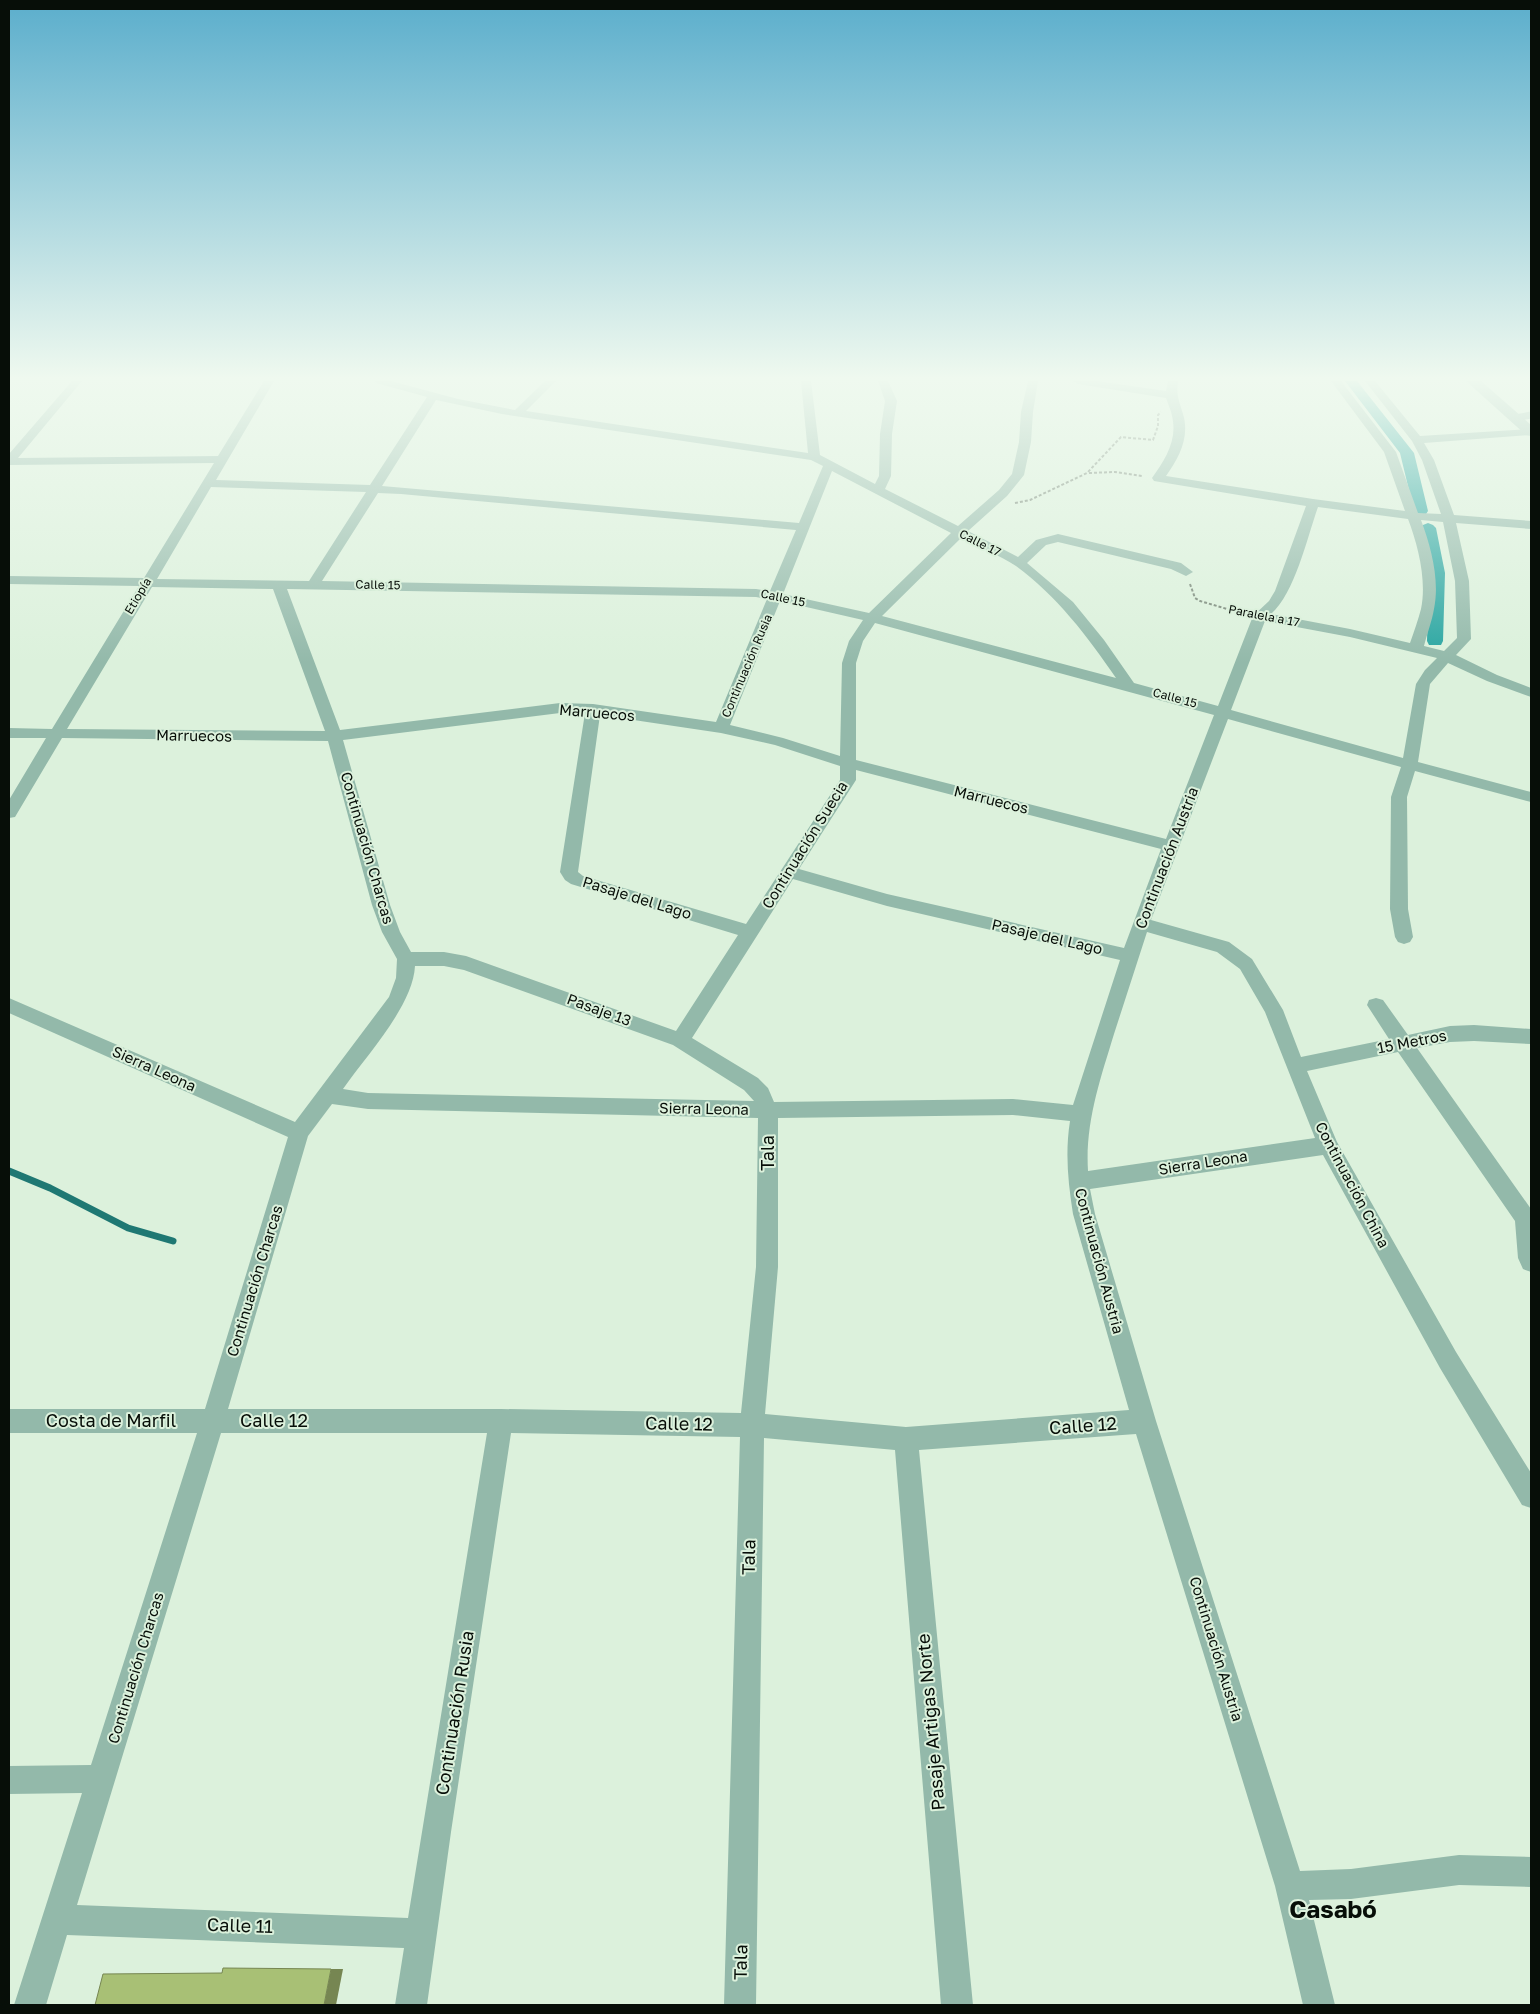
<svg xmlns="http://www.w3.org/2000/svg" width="1540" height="2014" font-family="'Golos Text',sans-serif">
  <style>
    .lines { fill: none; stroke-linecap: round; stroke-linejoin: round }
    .stream { stroke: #1f7873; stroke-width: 7 }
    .canal { fill: #29a5a1; fill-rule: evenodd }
    .path { stroke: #778577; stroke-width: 2; stroke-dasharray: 3 2; stroke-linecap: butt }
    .service { stroke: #93b9aa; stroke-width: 7 }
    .minor { fill: #93b9aa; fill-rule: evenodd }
    .tertiary { fill: #93b9aa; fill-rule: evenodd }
    .shaded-wall { fill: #768652 }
    .building { fill: #a8c075; stroke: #768652 }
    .labels { text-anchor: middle; stroke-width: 4; stroke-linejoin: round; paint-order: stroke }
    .far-street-label { font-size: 12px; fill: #070e08; stroke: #dcf1dc }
    .street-label { font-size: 15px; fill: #070e08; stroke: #dcf1dc }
    .near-street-label { font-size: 18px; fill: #070e08; stroke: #dcf1dc }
    .near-district-label { font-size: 24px; font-weight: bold; fill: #070e08; stroke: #dcf1dc }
  </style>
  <rect width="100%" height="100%" fill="#dcf1dc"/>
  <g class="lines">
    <!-- stream -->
    <path class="stream" d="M9,1171L50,1188L128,1228L173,1241"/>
    <!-- canal -->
    <path class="canal" d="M1345,381H1357L1414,453L1428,511L1426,514H1416L1414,511L1400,453Z
      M1428,523L1433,525L1436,528L1445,573L1443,641L1441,645H1429L1427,641L1429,573L1420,528L1423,525Z"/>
    <!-- path -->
    <path class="path" d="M1089,473L1115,472L1142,476
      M1015,503L1030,500L1087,473L1121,437L1153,440L1158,426V415L1161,412
      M1190,584L1195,598L1200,601L1244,614"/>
    <!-- service -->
    <path class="service" d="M1515,418L1531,415"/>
    <!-- minor -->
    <path class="minor" d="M72,381H82L18,458L218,456L264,381H274L216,480L370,485L427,397L376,383L375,381H391L458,399L515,410L545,381H556L526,411L808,453L801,381H811L820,455L875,484L879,476L880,434L885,401L878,381H888L897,401L892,434L891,476L885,489L958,526L999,490L1012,474L1019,442L1021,412L1028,381H1038L1033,412L1031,442L1024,475L1007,496L968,531L1018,557L1036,540L1058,534L1181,563L1193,572L1186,576L1171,569L1058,542L1046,545L1027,563L1073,602L1104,640L1134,683L1218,706L1253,616L1269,601L1275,591L1306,506L1154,481L1152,478C1165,460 1178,440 1172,416C1171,410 1168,404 1166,398L1078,384L1073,381H1097L1166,391L1168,381H1178C1176,396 1179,400 1183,414C1190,437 1179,458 1166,476L1313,499L1405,511L1384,452L1331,381H1341L1396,452L1418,513L1441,514L1422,460L1412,441L1365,381H1375L1420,436L1531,429V435L1424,443L1434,460L1454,515L1531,521V529L1456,523L1469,581L1471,639L1456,655L1497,675L1531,688V697L1487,681L1448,663L1430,684L1418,762L1531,792V802L1415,771L1407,797L1408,909L1413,937L1410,942L1404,944L1398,942L1395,937L1390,909L1391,797L1401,767L1228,719L1151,920L1229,942L1252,959L1283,1010L1301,1057L1389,1039L1367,1005L1369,1000L1376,998L1383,1000L1408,1035L1450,1026L1474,1025L1531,1029V1044L1474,1041L1450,1042L1417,1048L1531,1209V1272L1523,1269L1518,1258L1515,1221L1398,1052L1307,1071L1337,1142L1456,1352L1531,1473V1508L1522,1505L1440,1368L1323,1155L1090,1189L1095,1214L1156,1421L1300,1871L1351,1869L1459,1855L1531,1857V1887L1459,1885L1351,1899L1309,1900L1335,2005H1303L1275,1886L1136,1434L919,1450L973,2005H941L895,1450L764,1438L756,2005H724L740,1437L511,1433L451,1832L427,2005H395L404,1948L67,1935L46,2005H14L82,1793L9,1794V1766L91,1765L197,1433H9V1409H205L288,1137L9,1013V998L295,1122L389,997L396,978L397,959L382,932L372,905L328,741L62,738L15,817L9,818V800L46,738H9V728L52,729L139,586L9,584V576L144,578L214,463L9,465V454ZM436,400L502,414L811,460L823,466L799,523L382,486ZM832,471L951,533L869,613L783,594ZM211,487L366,492L309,581L157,579ZM378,493L401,494L796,530L770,591L756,589L322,581ZM1318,507L1408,519C1418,545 1427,581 1421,609C1418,620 1414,632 1410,643L1350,629L1271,614C1295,593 1307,538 1318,507ZM1421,520L1443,522L1455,581L1457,638L1444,651L1424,646C1427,634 1432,621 1434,609C1440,580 1431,547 1421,520ZM961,538C979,547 999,555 1016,566C1057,596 1088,637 1116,678L882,616ZM152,587L273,589L325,731L67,729ZM287,589L756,597L767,599L716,722L593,704L560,703L340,730ZM780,601L863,620L849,641L842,663L840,756L783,738L730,725ZM1265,621L1350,637L1437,658L1425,670L1416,684L1403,758L1231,710ZM875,623L1214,715L1166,839L856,760V663L863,641ZM560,713H585L560,872L565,880L571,884L738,935L676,1031L466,956L444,952H411L400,932L390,905L343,740ZM600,715L721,733L775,745L840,766V780L746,924L583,876L578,872ZM856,770L1161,849L1124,948L887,894L799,869L856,780ZM793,879L887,906L1120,960L1073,1105L1013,1099L774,1102L768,1088L758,1078L692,1038ZM1147,932L1217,952L1240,969L1265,1012L1315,1138L1088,1171C1085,1123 1100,1080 1114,1034C1125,1000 1136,966 1147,932ZM415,966H444L464,970L673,1045L744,1090L754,1101L368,1093L343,1089C366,1056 413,1006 415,966ZM332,1104L368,1109L758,1118L756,1267L741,1413L501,1409H228L308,1136ZM1013,1115L1070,1121C1065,1153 1068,1182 1073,1214L1129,1410L906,1427L765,1414L778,1267V1118ZM221,1433H487L408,1918L77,1905Z"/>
    <!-- tertiary -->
    <path class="tertiary" d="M1466,381H1481L1531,425V436L1526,435Z"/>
  </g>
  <!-- shaded-wall -->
  <path class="shaded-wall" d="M331,1969H343L336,2005H324Z"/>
  <!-- building -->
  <path class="building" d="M223,1968L331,1969L324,2005H95L103,1974L222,1973Z"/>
  <!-- sky -->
  <linearGradient id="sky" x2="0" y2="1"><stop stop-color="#5baecc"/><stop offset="0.57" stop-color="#eff9ef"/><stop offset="1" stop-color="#eff9ef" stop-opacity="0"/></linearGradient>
  <rect width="1540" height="663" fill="url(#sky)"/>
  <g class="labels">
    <!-- far-street labels -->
    <g class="far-street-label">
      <text transform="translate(980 543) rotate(27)" y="4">Calle 17</text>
      <text transform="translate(378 585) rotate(1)" y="4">Calle 15</text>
      <text transform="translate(138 596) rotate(-59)" y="4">Etiopía</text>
      <text transform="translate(783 598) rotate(12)" y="4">Calle 15</text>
      <text transform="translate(1264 616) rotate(11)" y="4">Paralela a 17</text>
      <text transform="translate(747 666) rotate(-67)" y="4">Continuación Rusia</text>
      <text transform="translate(1175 698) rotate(15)" y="4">Calle 15</text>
    </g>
    <!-- street labels -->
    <g class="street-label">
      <text transform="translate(597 713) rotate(5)" y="5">Marruecos</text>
      <text transform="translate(194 736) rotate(1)" y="5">Marruecos</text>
      <text transform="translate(991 800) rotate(14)" y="5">Marruecos</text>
      <text transform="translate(805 845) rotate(-58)" y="5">Continuación Suecia</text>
      <text transform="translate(367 848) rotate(74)" y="5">Continuación Charcas</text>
      <text transform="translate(1167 858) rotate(-69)" y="5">Continuación Austria</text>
      <text transform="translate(637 898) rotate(17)" y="5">Pasaje del Lago</text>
      <text transform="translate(1047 937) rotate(13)" y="5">Pasaje del Lago</text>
      <text transform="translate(599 1010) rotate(20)" y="5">Pasaje 13</text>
      <text transform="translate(1412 1042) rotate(-11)" y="5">15 Metros</text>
      <text transform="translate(154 1069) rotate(24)" y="5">Sierra Leona</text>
      <text transform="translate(704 1109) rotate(1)" y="5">Sierra Leona</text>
      <text transform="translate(1203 1163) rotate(-9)" y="5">Sierra Leona</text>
      <text transform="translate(1352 1185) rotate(62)" y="5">Continuación China</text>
      <text transform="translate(1099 1261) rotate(75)" y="5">Continuación Austria</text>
      <text transform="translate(255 1281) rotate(-73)" y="5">Continuación Charcas</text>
      <text transform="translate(1216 1649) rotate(73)" y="5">Continuación Austria</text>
      <text transform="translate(136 1668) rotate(-73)" y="5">Continuación Charcas</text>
    </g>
    <!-- near-street labels -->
    <g class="near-street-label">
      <text transform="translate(768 1153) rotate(-90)" y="6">Tala</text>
      <text x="111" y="1427">Costa de Marfil</text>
      <text x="274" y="1427">Calle 12</text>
      <text transform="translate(679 1424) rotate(1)" y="6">Calle 12</text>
      <text transform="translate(1083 1426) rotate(-4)" y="6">Calle 12</text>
      <text transform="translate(749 1557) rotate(-89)" y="6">Tala</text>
      <text transform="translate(455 1713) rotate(-81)" y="6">Continuación Rusia</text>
      <text transform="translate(931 1722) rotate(-95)" y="6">Pasaje Artigas Norte</text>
      <text transform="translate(240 1926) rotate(2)" y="6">Calle 11</text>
      <text transform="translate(741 1962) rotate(-89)" y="6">Tala</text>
    </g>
    <!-- near-district labels -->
    <g class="near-district-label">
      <text x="1333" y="1918">Casabó</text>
    </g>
  </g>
  <!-- border -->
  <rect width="1540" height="2014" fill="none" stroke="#070e08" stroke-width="20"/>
</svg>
